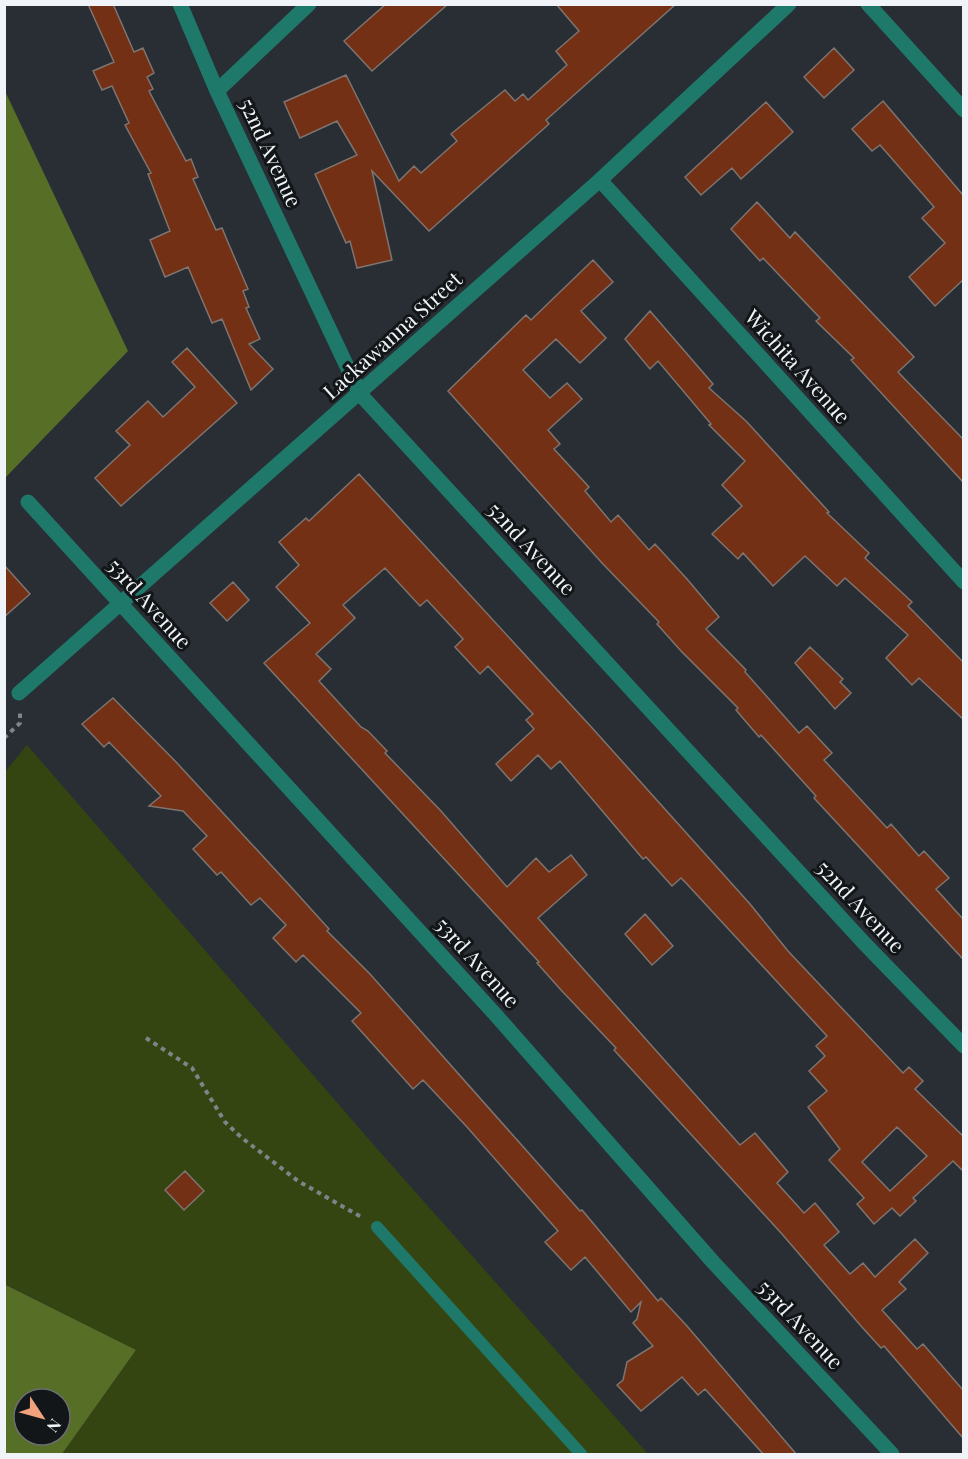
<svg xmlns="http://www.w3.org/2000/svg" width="968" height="1459" font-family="'Playfair Display',serif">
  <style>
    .green { fill: #354511 }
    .forest { fill: #566e25; fill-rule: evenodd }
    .building { fill: #733014; stroke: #7e7470; stroke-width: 1.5; fill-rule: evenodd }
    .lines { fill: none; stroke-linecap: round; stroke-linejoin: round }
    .path { stroke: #7f8489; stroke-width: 4; stroke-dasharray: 4.5 4.5; stroke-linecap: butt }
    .service { stroke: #1f796b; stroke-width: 12 }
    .minor { stroke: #1f796b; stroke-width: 15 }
    .labels { text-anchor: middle; stroke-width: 6; stroke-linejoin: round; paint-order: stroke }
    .street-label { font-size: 21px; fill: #f0f4f8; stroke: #131618 }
  </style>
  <rect width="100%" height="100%" fill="#282e34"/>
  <!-- green -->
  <path class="green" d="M27,745L379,1151L648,1454H62L136,1350L5,1284L4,773Z"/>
  <!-- forest -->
  <path class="forest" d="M4,89L128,351L5,478H4Z
    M4,1284L136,1350L62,1454H5ZM24,1399H60V1435H24Z"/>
  <!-- building -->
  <path class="building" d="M88,4H113L134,52L143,48L154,73L147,77L153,89L149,91L186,161L191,159L198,177L193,179L216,230L222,228L227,240L248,289L243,291L249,307L246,308L260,339L249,344L273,369L251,390L222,319L212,323L188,267L165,277L150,240L170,231L148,174L151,173L125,125L129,123L112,86L102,90L93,71L114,62Z
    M386,4H448L372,71L344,41Z
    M556,4H676L546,120L549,124L429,231L372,171L392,260L357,268L350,241L346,243L315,174L357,155L337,121L300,138L284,102L346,75L399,181L414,166L421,173L457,141L451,134L505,90L515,101L523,94L528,100L567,65L556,51L579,31Z
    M834,48L854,70L824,98L804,77Z
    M883,101L963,195V280L935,306L909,277L945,243L922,218L934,207L880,145L872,151L852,129Z
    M766,102L793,132L741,179L732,168L701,195L685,177Z
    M757,202L790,238L795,232L914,357L898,372L963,439V482L851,360L854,358L816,321L820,318L763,258L760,261L731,229Z
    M593,260L613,282L581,311L606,338L580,363L556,339L523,370L550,398L567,383L582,399L548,430L560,444L554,449L589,487L585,491L611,522L618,515L649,550L655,544L687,579L719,617L706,629L746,670L745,672L799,733L807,726L832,753L824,760L887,828L891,824L919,856L924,851L949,878L936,889L963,919V959L814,798L816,796L761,735L759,737L736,710L738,708L681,651L657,624L659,622L602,563L448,391L526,315L531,320Z
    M650,311L713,384L709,388L746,421L829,512L827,513L869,553L865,558L912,602L908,606L963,662V719L919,678L912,685L886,658L908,635L845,578L837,586L805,556L773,586L743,553L738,559L712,534L742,506L722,485L745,461L709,425L711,424L658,361L650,369L625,339Z
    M187,348L237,403L121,506L95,478L130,445L116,431L148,401L163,417L195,387L172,362Z
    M359,474L594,730L750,904L788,951L903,1073L909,1067L923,1081L915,1089L963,1136V1171L953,1161L913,1198L916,1201L900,1216L892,1208L874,1224L857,1204L864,1198L829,1160L840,1149L808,1107L827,1091L809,1071L825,1056L816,1046L827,1036L686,883L681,878L672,886L646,857L643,859L560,761L551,769L538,755L511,781L496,764L534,729L526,720L533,714L488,666L480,674L455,647L463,639L427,600L420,606L385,568L343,605L355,618L316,654L331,669L319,681L361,727L368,731L387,751L385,753L441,811L507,887L536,858L549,872L571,855L587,875L538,918L740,1145L755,1133L788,1172L777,1183L804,1213L815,1203L839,1232L824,1245L850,1274L863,1263L875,1277L915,1239L928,1253L899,1282L906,1289L882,1310L917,1349L923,1344L963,1390V1438L884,1346L881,1348L861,1326L782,1234L614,1050L616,1048L561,990L537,963L539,962L264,663L310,623L276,587L299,565L279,542L306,518L309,521ZM897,1127L927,1156L890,1191L862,1162Z
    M4,565L30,594L4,617Z
    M233,582L249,600L227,621L210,603Z
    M810,647L843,679L840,682L851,693L835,709L795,663Z
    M113,698L177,763L292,888L329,929L327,931L370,974L580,1211L582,1210L658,1301L661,1298L687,1326L797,1455H764L705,1389L698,1395L682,1377L641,1411L617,1385L623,1380L627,1362L653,1346L633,1323L637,1319L641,1302L631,1312L585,1257L571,1270L545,1242L558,1231L467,1127L423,1080L413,1089L352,1021L361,1013L303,955L296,962L273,938L286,925L260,898L251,905L221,872L217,875L193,849L207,836L183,811L149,806L161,796L109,742L104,747L82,724Z
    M645,914L673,946L652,965L625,934Z
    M185,1171L204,1191L184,1210L165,1190Z"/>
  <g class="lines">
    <!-- path -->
    <path class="path" d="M4,738L20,723V712
      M146,1038L192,1068L225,1122L242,1138L298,1181L363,1218"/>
    <!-- service -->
    <path class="service" d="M377,1227L581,1454"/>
    <!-- minor -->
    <path class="minor" d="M180,4L217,91L360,394L864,943L964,1046
      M868,4L964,110
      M217,91L309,4
      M600,180L964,582
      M28,502L494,1013L713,1262L892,1454
      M19,693L600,180L789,4"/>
  </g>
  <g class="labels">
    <!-- street labels -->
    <g class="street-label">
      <text transform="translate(270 153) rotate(65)" y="7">52nd Avenue</text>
      <text transform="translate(393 336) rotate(-42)" y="7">Lackawanna Street</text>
      <text transform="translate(797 367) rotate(48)" y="7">Wichita Avenue</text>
      <text transform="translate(531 549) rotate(47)" y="7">52nd Avenue</text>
      <text transform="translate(149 604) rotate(48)" y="7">53rd Avenue</text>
      <text transform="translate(860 907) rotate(47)" y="7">52nd Avenue</text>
      <text transform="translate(477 963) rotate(48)" y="7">53rd Avenue</text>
      <text transform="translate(800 1325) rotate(47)" y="7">53rd Avenue</text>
    </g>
  </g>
  <!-- border -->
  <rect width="968" height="1459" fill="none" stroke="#f0f4f8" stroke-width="12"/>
  <!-- north arrow -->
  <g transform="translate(42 1417) rotate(126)"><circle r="28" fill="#131618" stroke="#6b6f72" stroke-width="1.5"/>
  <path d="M0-4.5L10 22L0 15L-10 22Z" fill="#f1a17c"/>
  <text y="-9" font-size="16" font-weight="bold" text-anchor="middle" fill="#f0f4f8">N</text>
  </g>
</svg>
